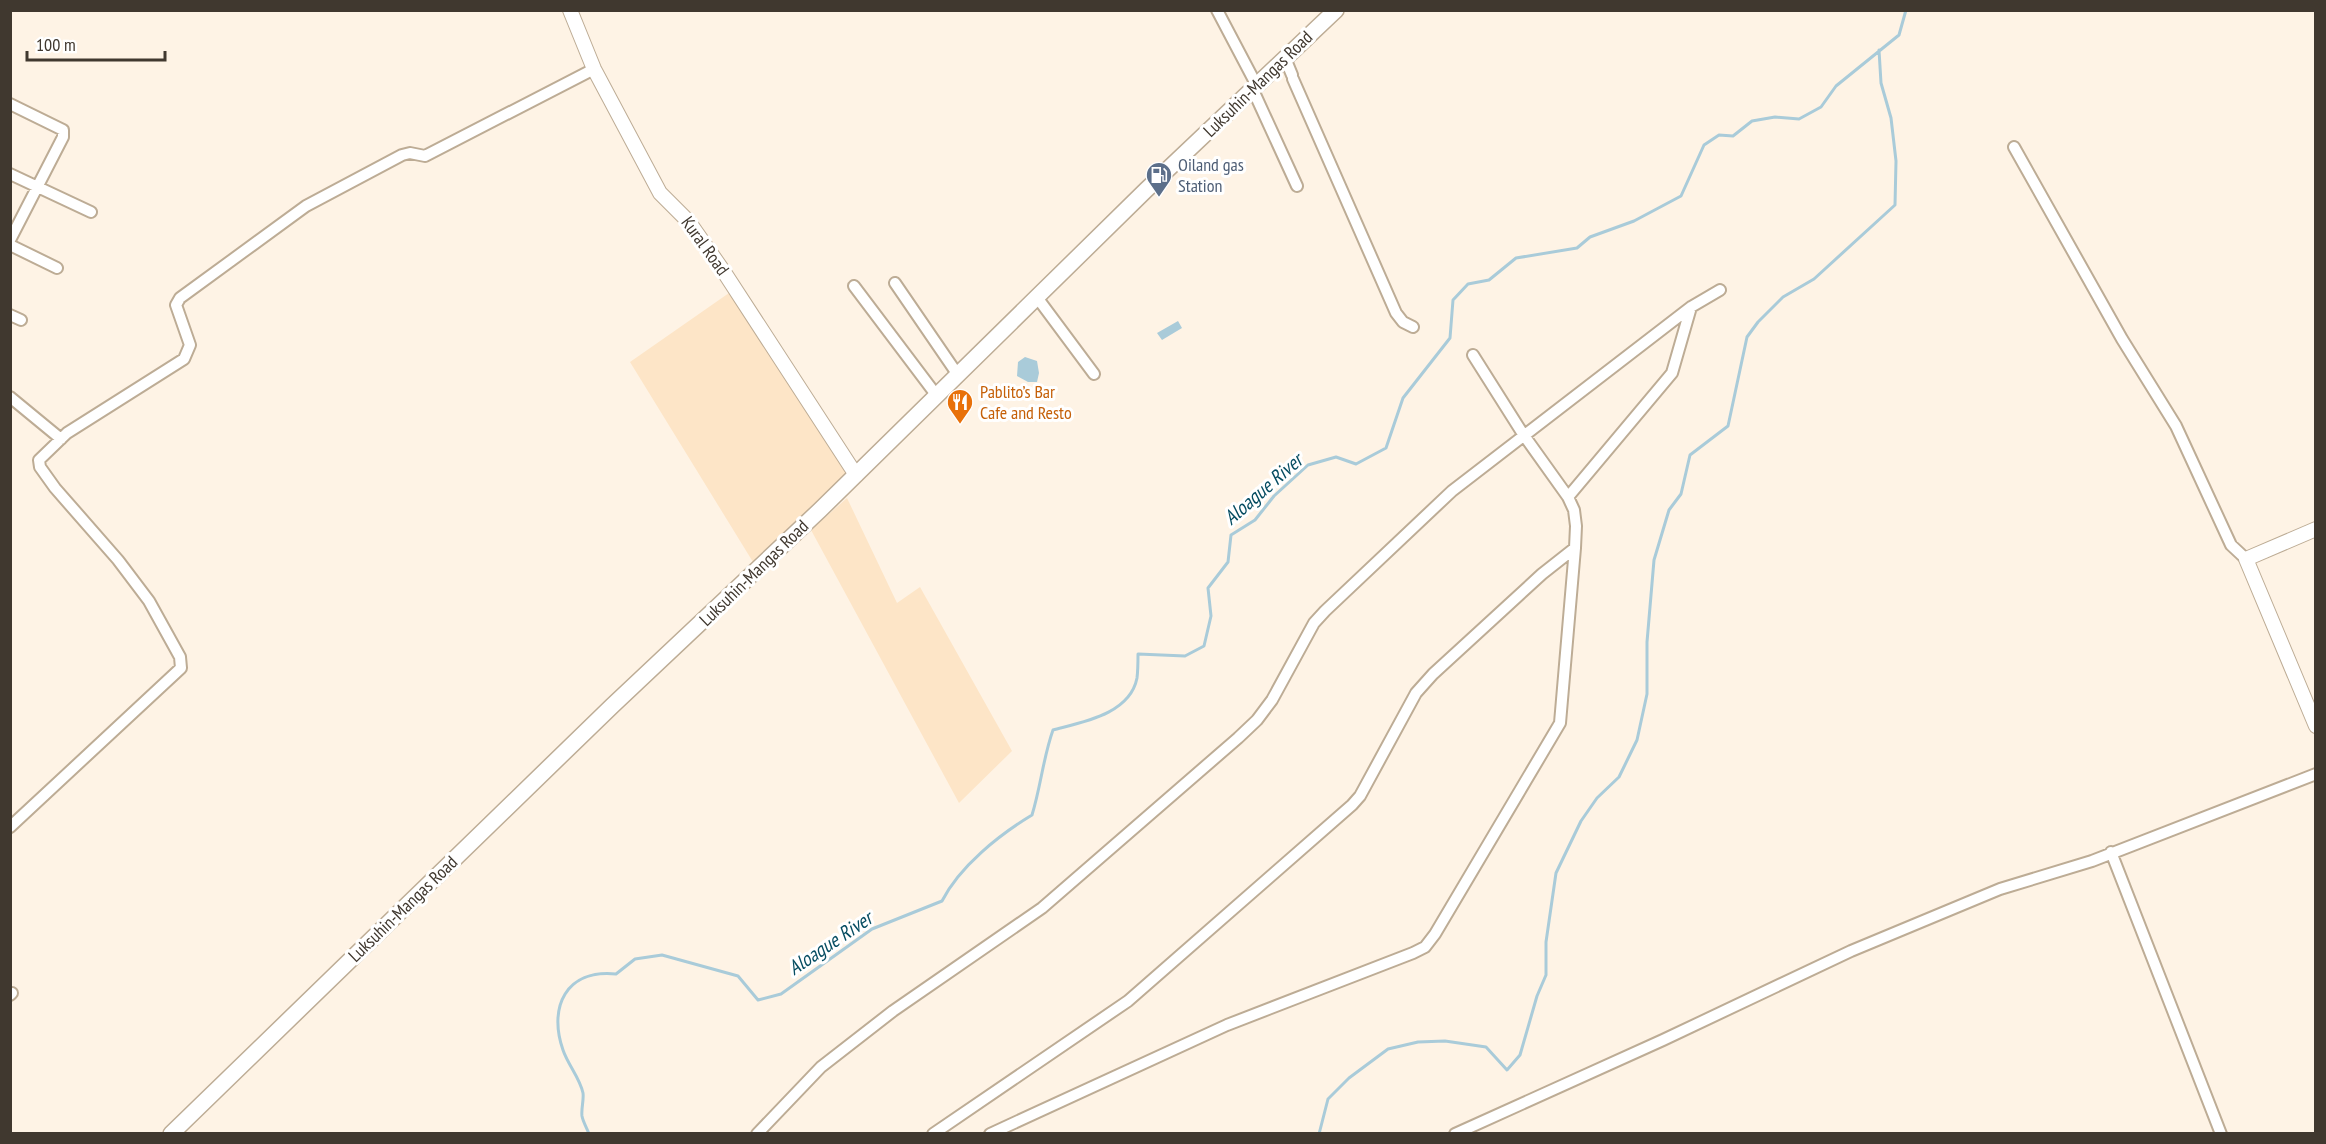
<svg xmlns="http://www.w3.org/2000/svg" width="2326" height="1144" font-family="'PT Sans Narrow',sans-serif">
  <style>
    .built { fill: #fde5c7 }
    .water { fill: #a9cbd9 }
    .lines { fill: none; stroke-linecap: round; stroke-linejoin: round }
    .stream { stroke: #a9cbd9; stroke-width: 3 }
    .minor-casing { stroke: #bdac95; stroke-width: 14 }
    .tertiary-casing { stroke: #bdac95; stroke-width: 16 }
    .secondary-casing { stroke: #bdac95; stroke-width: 18 }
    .minor { stroke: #fff; stroke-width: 10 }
    .tertiary { stroke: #fff; stroke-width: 14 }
    .secondary { stroke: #fff; stroke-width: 15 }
    .labels { text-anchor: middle; stroke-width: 6; stroke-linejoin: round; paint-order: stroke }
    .street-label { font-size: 18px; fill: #40382f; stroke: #fff }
    .service-label { font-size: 18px; fill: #4e5e75; stroke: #fff; text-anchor: start }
    .food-label { font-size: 18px; fill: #c56008; stroke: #fff; text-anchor: start }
    .water-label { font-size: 20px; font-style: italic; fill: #054c61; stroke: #fff }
  </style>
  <rect width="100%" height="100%" fill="#fef3e5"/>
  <!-- built -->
  <path class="built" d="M729,293L850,475L753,562L630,362Z
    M847,498L897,603L920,587L1012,751L959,803L811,530Z"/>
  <!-- water -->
  <path class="water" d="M1178,321L1182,328L1162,340L1157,333Z
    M1025,357L1037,361L1039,373L1037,382H1028L1017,376L1018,362Z"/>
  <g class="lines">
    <!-- stream -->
    <path class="stream" d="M16,10H21
      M589,1134C587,1128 583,1122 582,1116C581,1109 584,1100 583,1093C580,1078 568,1065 563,1050C548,1007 566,969 616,974L635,959L662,955L738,976L758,1000L781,994L872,929L942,901C960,866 999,835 1032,815C1041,786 1043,758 1053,730C1083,722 1130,714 1137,678C1138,670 1138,662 1138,654L1185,656L1204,646L1211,616L1208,588L1228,562L1231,535L1255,520L1274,496L1308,465L1336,457L1356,464L1386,448L1403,398L1450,338L1453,300L1468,284L1489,280L1516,258L1577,248L1590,237L1634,221L1681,196L1704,145L1719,135L1733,136L1752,121L1775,117L1799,119L1821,107L1836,86L1899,35L1906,10
      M1319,1134L1328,1099L1349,1078L1388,1049L1418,1042L1445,1041L1486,1047L1507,1070L1520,1055L1537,996L1546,975V942L1556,873L1581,821L1597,798L1619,777L1637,740L1647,694V642L1654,560L1669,510L1681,494L1690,455L1728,426L1747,337L1758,322L1783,297L1814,279L1895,205L1896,161L1891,118L1881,83L1879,50"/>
    <!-- minor casing -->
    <g class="minor-casing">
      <path id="minor" d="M1217,10L1257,86
        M1285,58L1292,75
        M1293,79L1396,313L1403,322L1413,327
        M1253,90L1297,186
        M10,104L63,130V137L10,240
        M2014,147L2122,339L2176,426L2231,545L2246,559
        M10,174L91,212
        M10,245L57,268
        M895,283L958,375
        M854,286L937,396
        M1036,296L1094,374
        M10,315L21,320
        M10,397L61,439
        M1568,497L1672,373L1691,307
        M10,827L181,668L180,657L149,601L118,560L55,488L40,467L39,460L67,433L184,359L190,345L176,305L180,298L306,206L402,155L410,153L425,156L594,69
        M2111,852L2221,1134
        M10,995L12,993
        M757,1134L821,1067L893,1011L1042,908L1238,738L1257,720L1272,700L1314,623L1325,611L1452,491L1691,307L1720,290
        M933,1134L1128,1001L1352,805L1360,796L1416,693L1433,674L1542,574L1575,548
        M990,1134L1227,1025L1413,953L1425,947L1435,934L1560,723L1575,548L1576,526L1574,510L1568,497L1523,434L1473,355
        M1455,1134L1663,1040L1851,951L2000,889L2092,861L2316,774"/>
    </g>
    <!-- tertiary casing -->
    <g class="tertiary-casing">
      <path id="tertiary" d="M570,10L594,69L660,193L689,222L724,272L856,475
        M2316,529L2246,559L2316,726"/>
    </g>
    <!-- secondary casing -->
    <g class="secondary-casing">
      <path id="secondary" d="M171,1134L612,706L820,510L1146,190L1336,10"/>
    </g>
    <!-- minor -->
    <use href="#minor" class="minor"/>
    <!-- tertiary -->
    <use href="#tertiary" class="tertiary"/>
    <!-- secondary -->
    <use href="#secondary" class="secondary"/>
  </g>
  <!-- icons -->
  <defs>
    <g id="fuel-pin" transform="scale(1.35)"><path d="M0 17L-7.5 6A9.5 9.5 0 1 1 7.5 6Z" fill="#5c6f8a" stroke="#fff"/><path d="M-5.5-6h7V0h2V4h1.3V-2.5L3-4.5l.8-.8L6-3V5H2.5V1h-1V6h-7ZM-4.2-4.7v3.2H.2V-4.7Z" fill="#fff"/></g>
    <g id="restaurant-pin" transform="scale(1.35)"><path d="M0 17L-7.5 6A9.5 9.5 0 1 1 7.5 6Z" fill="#e8710a" stroke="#fff"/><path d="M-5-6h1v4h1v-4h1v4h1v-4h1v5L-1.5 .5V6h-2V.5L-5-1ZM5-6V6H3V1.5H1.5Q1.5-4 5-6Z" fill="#fff"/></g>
  </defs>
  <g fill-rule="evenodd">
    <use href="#fuel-pin" x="1159" y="175"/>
    <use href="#restaurant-pin" x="960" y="402"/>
  </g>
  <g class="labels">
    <!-- street labels -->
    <g class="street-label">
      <text transform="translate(1258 84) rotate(-44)" y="6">Luksuhin-Mangas Road</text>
      <text transform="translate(705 246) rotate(54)" y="6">Kural Road</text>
      <text transform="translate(754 573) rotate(-44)" y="6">Luksuhin-Mangas Road</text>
      <text transform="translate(403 909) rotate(-44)" y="6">Luksuhin-Mangas Road</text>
    </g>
    <!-- service labels -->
    <g class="service-label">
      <text x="1178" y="171">Oiland gas<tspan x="1178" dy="21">Station</tspan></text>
    </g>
    <!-- food labels -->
    <g class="food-label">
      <text x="980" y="398">Pablito’s Bar<tspan x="980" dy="21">Cafe and Resto</tspan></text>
    </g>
    <!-- water labels -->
    <g class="water-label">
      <text transform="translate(1263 489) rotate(-41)" y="7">Aloague River</text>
      <text transform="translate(830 943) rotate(-34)" y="7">Aloague River</text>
    </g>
  </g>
  <!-- border -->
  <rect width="2326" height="1144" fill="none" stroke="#40382f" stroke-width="24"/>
  <!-- scale -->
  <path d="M27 51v9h138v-9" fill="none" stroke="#40382f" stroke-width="3"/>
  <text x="36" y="51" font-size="18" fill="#40382f" stroke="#ffffff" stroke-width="4.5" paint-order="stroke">100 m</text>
</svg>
